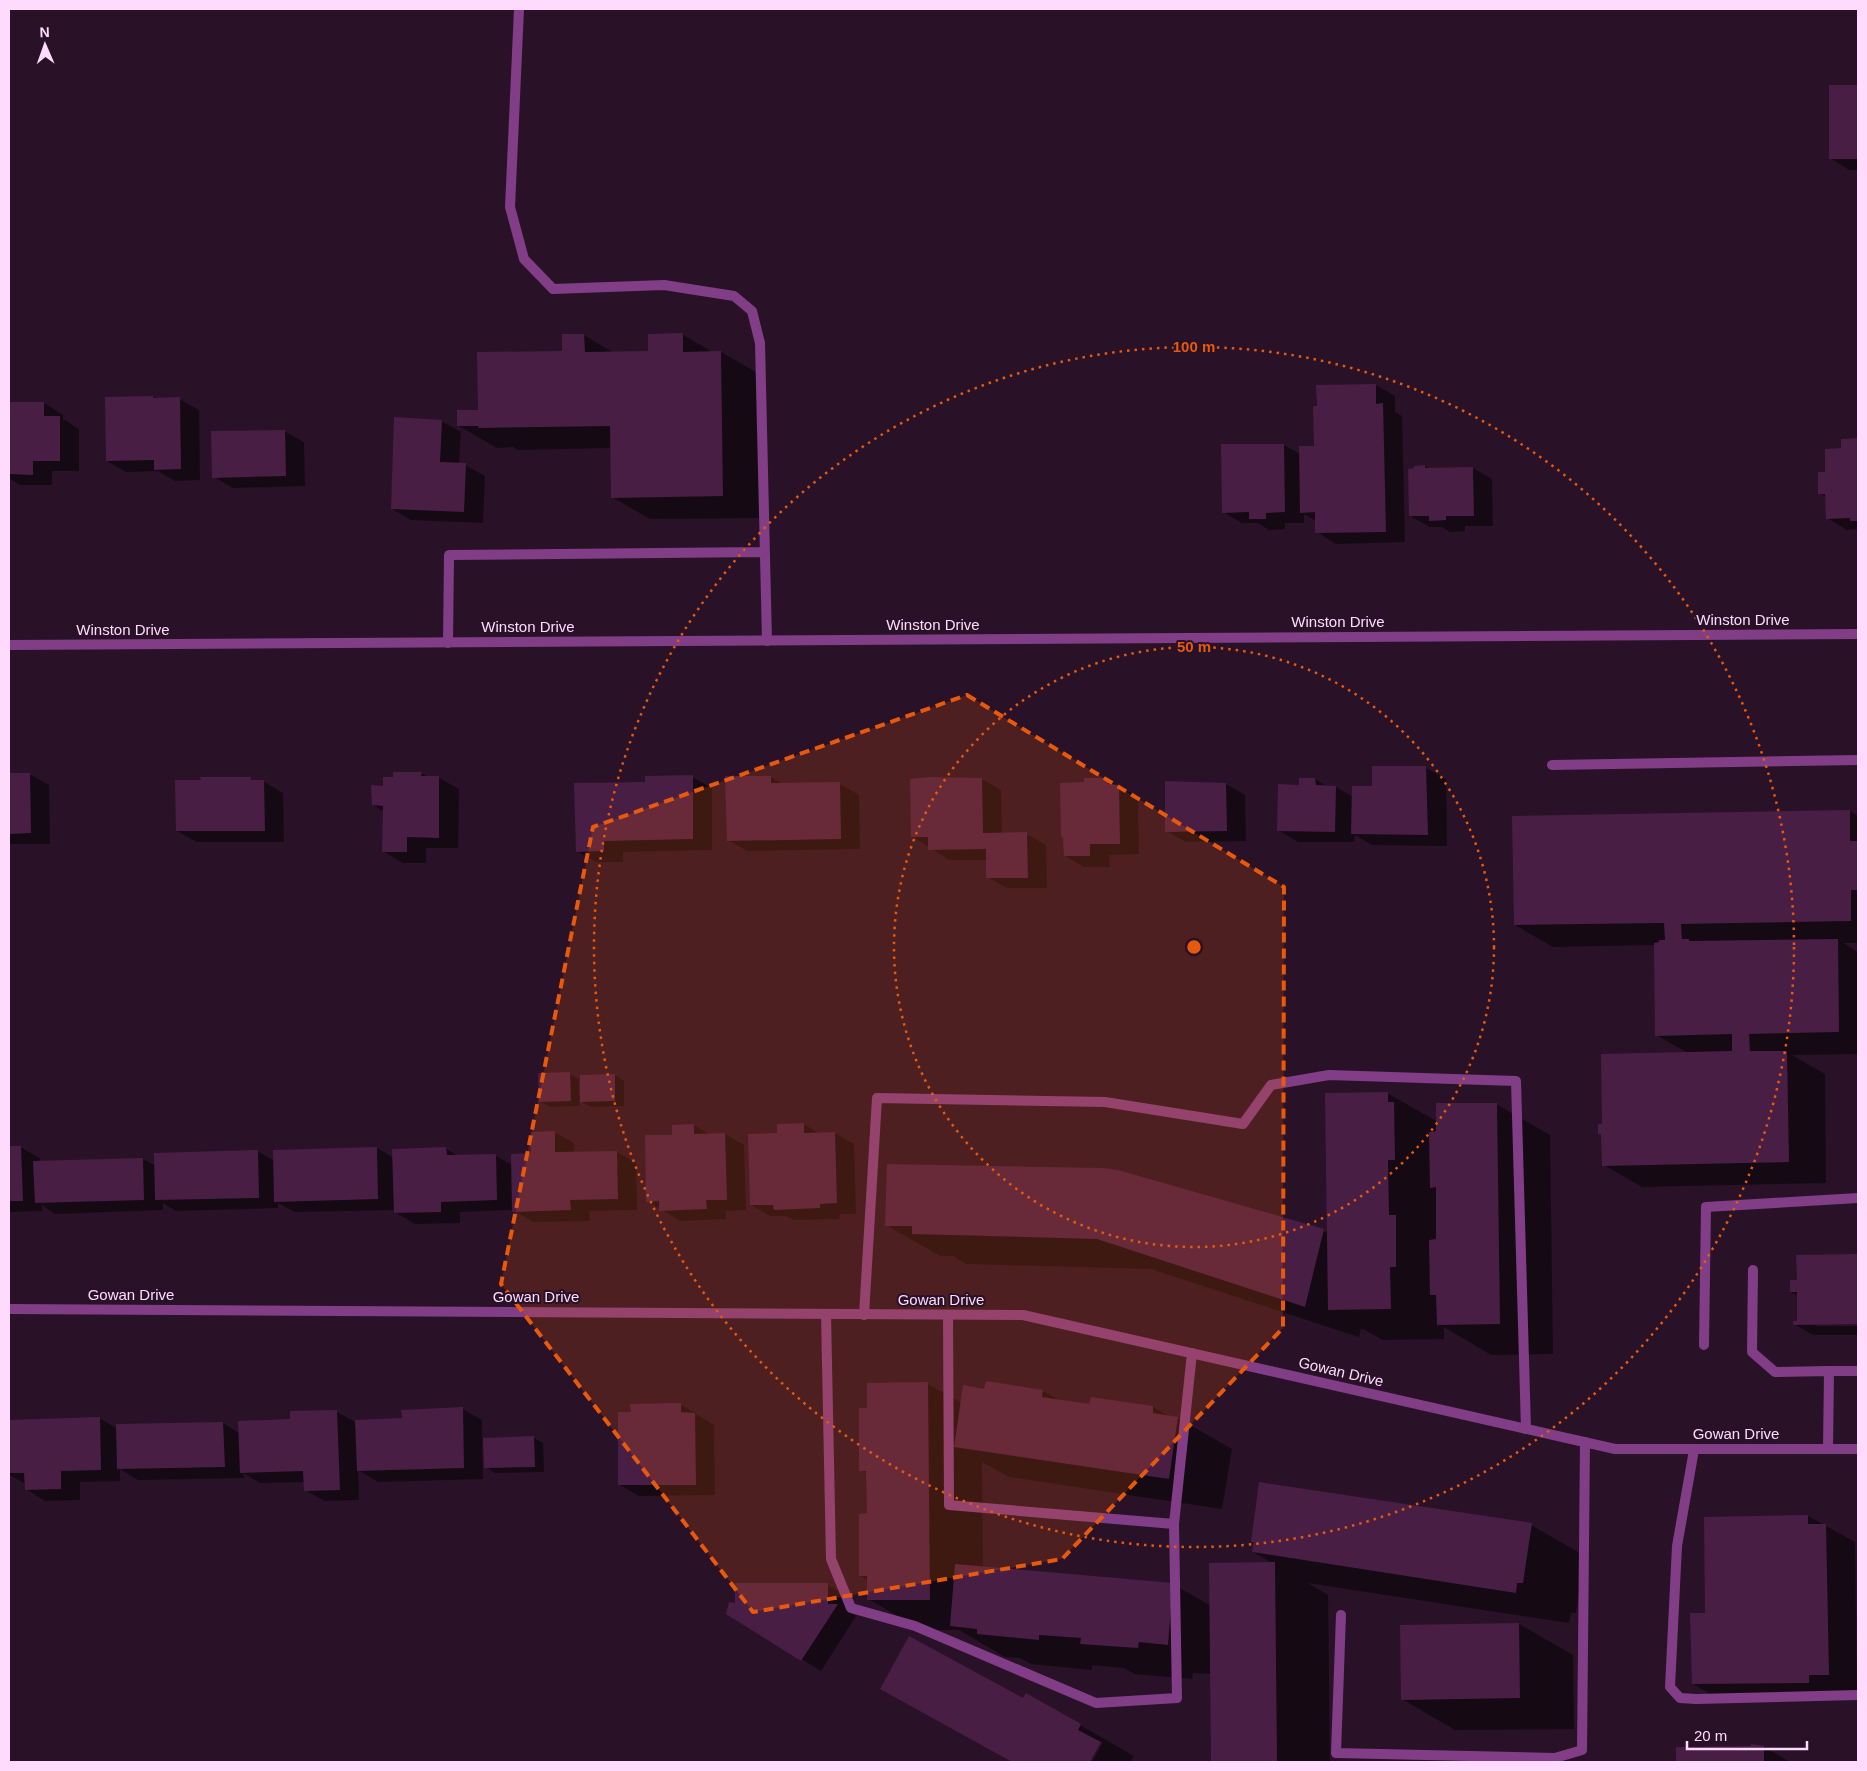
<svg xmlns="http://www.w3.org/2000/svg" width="1867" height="1771" font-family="Arial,sans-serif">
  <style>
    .shadow { fill: #0007 }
    .building { fill: #491e45 }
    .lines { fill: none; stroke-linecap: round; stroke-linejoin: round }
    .lane { stroke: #813e86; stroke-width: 10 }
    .street { stroke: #813e86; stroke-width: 10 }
    .marked { fill: #e8590c; fill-opacity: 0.2; stroke: #e8590c; stroke-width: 4; stroke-dasharray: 10 6; stroke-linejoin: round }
    .ring { fill: none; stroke: #e8590c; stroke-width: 2.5; stroke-dasharray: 2.5 5 }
    .labels { text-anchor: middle; stroke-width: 4; stroke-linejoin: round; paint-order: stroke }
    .street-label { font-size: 15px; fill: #fedbfd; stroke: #291127 }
    .centre { fill: #e8590c; stroke: #291127; stroke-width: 2.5 }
    .ring-label { font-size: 15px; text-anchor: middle; font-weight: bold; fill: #e8590c; stroke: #291127; stroke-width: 4; stroke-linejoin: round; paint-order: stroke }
  </style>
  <rect width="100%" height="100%" fill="#291127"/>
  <!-- shadow -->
  <path class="shadow" d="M1830,86H1858V170H1849L1830,158Z
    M682,334L714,353L721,352L759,374L761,518L650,519L612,497L611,448L517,450L513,447L497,448L459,426L563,353L584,335L614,353L649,352Z
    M1376,385L1395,396V412L1402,416L1405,542L1336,544L1317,532L1316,521L1304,514V523H1285V529L1269,530L1258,523H1242L1223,512L1284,445L1300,454L1315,447Z
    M153,397L157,399H179L199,410L200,480L175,481L158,471L126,472L107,461Z
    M9,403H44L63,415V419L79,429V471H52V485H20L9,478Z
    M441,421L461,432L459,464L465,465L485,476L483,523L411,520L392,509Z
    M284,431L304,442L305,486L233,488L214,477Z
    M1858,439V529L1847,530L1827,518L1826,497L1820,493L1827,473L1842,449V440Z
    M1425,466L1429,469L1473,468L1492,479L1493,526H1465V531L1450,532L1442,527H1430L1410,516Z
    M1374,767L1426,768L1446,779L1447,846L1372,845L1355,835L1354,842H1298L1278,830L1300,786L1315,779L1328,787H1336L1353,797L1374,788Z
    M421,773L430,778H439L459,789L458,848H426V863H403L384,852V811L373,805L384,787L394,779Z
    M9,774H29L49,785L50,844H9Z
    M692,777L712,788V850L623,852V862H596L577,851L646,783Z
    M771,777L783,784H840L859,795L860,849L747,851L728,840Z
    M250,778L256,782H264L283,793L284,842H197L177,831Z
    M982,779L1001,790L1002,834H1027L1046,845L1047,888H1007L987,877V860H949L912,836Z
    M1108,780L1138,797L1139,854L1109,855L1110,867H1084L1065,856Z
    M1226,784L1245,795L1246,841L1186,842L1166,831Z
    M1850,811L1858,816V943H1843L1858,952V1054L1792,1055L1825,1074L1826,1183L1642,1187L1604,1165L1603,1135L1599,1133L1603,1125L1688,1053L1656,1035L1655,945L1553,947L1515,925Z
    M569,1074L579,1079V1097L615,1075L624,1081V1106L591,1107L579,1100L580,1106L550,1107L540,1101Z
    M1387,1093L1438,1122L1496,1104L1550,1135L1553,1354L1491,1355L1444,1327V1339L1383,1340L1361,1328L1359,1337L1151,1269L966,1264L953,1256H940L886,1225L1323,1231L1328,1233Z
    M804,1124L820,1134L835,1133L854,1144L856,1214H840L839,1219L794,1220L786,1216H770L751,1205L779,1134L778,1125Z
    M694,1125L710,1135L725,1134L744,1145L746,1210L726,1211V1219L680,1221L648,1201L674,1136Z
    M554,1132L574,1143V1153L617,1152L636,1163L637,1210L589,1211L590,1221L533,1222L513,1210L460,1212V1223L415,1224L395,1212V1210L295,1212L278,1203V1208L176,1211L163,1203V1210L55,1214L42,1205V1211L9,1212V1147H20L40,1158V1162L143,1159L156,1166L257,1151L275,1161L377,1148L394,1158L446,1149L459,1156H496L512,1165L533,1154Z
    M1798,1256H1858V1323L1816,1324V1326H1858V1335H1813L1794,1324L1798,1323V1296L1791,1292L1798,1281Z
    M987,1383L1043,1391L1059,1400L1090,1405L1092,1398L1153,1407L1170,1417L1178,1418L1232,1449L1222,1509L1009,1477L982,1462L983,1567L1173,1584L1211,1606L1274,1564L1253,1552L1255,1543L1252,1541L1531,1525L1585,1556L1576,1613H1571L1569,1623L1308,1583L1328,1595L1330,1762H1213L1212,1674L1193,1673L1192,1679L1135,1674L1124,1668L1092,1665V1670L1031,1664L1020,1658L1005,1657L959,1630H922L868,1599V1580L860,1576L868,1515V1474L860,1470L868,1409L928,1384L962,1403L985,1390Z
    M680,1404L714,1425L715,1495L639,1496L620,1485L632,1413Z
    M462,1409L482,1420V1439L534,1438L543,1443L544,1472L495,1473L486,1467L485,1440H482L483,1479L378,1482L358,1470L359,1500L325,1501L305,1490V1482L260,1483L243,1473L244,1478L138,1480L120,1469V1481L80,1482V1500L45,1501L26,1489V1484L9,1475V1421L99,1418L118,1429L223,1423L239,1433L291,1421V1413L337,1412L357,1423L403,1419Z
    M1808,1516L1855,1542L1857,1691L1722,1701L1693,1684L1707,1615Z
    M828,1585L847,1596V1610L856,1616L821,1671L727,1613L736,1604Z
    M1519,1624L1573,1655L1574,1729L1455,1730L1402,1699Z
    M882,1689L1023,1700L1080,1725L1134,1756L1131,1761L1133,1762H1092L1103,1742H1100L1089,1762H1012Z
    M1764,1747L1790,1762H1677V1748Z"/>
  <!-- building -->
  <path class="building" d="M1829,85H1858V159H1829Z
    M683,333V352L721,351L723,496L611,498L610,426L478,428L479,426H457V410H478L477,352L562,351V334H584L585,352L648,351V334Z
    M1376,384V404L1383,403L1386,532L1315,533V512L1300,513L1299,446H1314L1313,406H1317L1316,385Z
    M153,396V398L180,397L181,469L154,470V460L106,461L105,397Z
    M9,402H44V416H60V461H33V475L9,474Z
    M394,417L442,420L440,462L466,463L464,512L391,509Z
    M285,430L286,476L212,478L211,431Z
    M1858,438V521H1850V518L1826,519L1825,494H1818V472H1825V449L1841,448V439Z
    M1221,444H1284L1285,512L1266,513V519H1249V512L1222,513Z
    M1425,465V468L1473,467L1474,516H1446V520L1429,521V516H1409L1408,469L1414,468V466Z
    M1372,766H1426L1428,835L1351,834L1352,786H1372Z
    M393,772H422L421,776H439V838L407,837V852H382L383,806L372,805L371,785L383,786V777H393Z
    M9,773H30L31,833L9,834Z
    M693,775V839L604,841V851L576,852L574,783L645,782V776Z
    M725,776H771V783L840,782L841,839L727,841Z
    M200,777H251V780H264L265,831H176L175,780H201Z
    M930,777L982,778L983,833L1027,832L1028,878H986V849L928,850V837H911L910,779Z
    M1084,778H1108V784L1119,785L1120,844H1090V856H1064L1063,838L1061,837L1060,783L1084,782Z
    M1299,778H1315L1316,785L1336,786L1335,832L1277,831L1278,784L1299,785Z
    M1165,781L1226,783L1227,831L1165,832Z
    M1850,810V841H1858V890H1851V921L1681,924L1682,939H1689V941L1838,939L1839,1032L1749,1034L1750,1051H1787L1789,1162L1602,1166L1601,1134H1598V1124H1602L1601,1054L1732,1051V1034L1655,1036L1654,943L1659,942V940H1665L1664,923L1514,925L1512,816Z
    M570,1072L571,1101L539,1102L538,1073Z
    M615,1074V1101L580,1102V1075Z
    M1388,1092V1102H1394L1395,1160H1388L1389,1215H1396V1267H1390L1391,1309L1328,1310L1325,1093Z
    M1436,1103H1497L1500,1324L1437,1325L1436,1295H1430L1429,1240L1436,1239V1187L1430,1188L1429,1132L1436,1131Z
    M804,1123V1133L835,1132L837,1203L820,1204V1208L774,1210L773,1205H750L748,1134L777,1133V1124Z
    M694,1124V1134L725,1133L727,1200H706L707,1209L659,1211V1201L646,1202L645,1135H672V1125Z
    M555,1131V1152L617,1151L618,1199L570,1200L571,1210L512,1212L511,1154L531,1153V1132Z
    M9,1146H21L23,1201H9Z
    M377,1147L378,1199L274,1202L273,1150Z
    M446,1147L447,1155L496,1154L497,1200L441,1202V1212L394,1213L392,1149Z
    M258,1150L259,1198L155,1200L154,1153Z
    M143,1158L144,1200L35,1203L33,1161Z
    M887,1164L1103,1168L1118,1170L1324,1229L1305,1307L1097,1239L912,1234V1226H885Z
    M1858,1254V1324L1793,1325V1321H1797V1292H1790V1280H1797L1796,1255Z
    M986,1381L1043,1390L1042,1397L1089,1404L1091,1397L1153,1406V1413L1178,1417L1169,1479L954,1447L963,1385L984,1389Z
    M928,1382L930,1600H867V1576H859V1514L867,1513L866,1471H859V1408H867V1383Z
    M681,1403V1412L695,1413L696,1485H618V1412H631L630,1404Z
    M463,1407L464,1468L357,1471L355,1420L402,1418L401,1410Z
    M337,1410L340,1490L304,1491L303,1471L240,1473L238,1421L290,1419V1411Z
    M100,1417L101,1470L61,1471V1489L25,1490L24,1473H9V1420Z
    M223,1422L225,1467L117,1469L116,1424Z
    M534,1436L535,1467L484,1468L483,1438Z
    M1259,1482L1532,1523L1523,1583H1517L1516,1593L1252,1552L1254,1542H1251Z
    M1808,1515V1524H1826L1829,1675H1809V1683L1692,1684L1690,1613H1705L1704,1517Z
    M1275,1562L1277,1762H1211L1209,1563Z
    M955,1564L1173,1583L1168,1645L1139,1642L1138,1648L1080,1644L1081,1638L1039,1635V1640L977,1634V1629L950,1626Z
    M735,1583H828V1604H838L801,1661L726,1614L729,1602L735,1603Z
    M1519,1623L1520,1698L1401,1700L1400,1625Z
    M909,1636L1023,1698L1026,1693L1081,1724L1078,1730L1101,1742L1090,1762H1012L880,1689Z
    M1751,1744L1764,1746V1762H1676V1747L1751,1746Z"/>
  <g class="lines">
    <!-- lane -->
    <path class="lane" d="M519,9L510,207L524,259L553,289L664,285L734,296L752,311L760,343L767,641
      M448,643L449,555L765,552
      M1552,765L1858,760
      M1753,1270L1752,1352L1775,1372L1829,1371
      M826,1314L831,1559L851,1608L915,1626L1096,1703L1177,1698L1174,1524L949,1505L948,1315
      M864,1315L877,1098L1105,1102L1243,1124L1271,1085L1329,1075L1516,1081L1526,1429
      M1704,1345L1706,1207L1858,1198
      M1828,1449L1829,1371H1858
      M1694,1450L1677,1546L1670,1687L1680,1698L1696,1699L1858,1695
      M1174,1524L1192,1353
      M1341,1615L1336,1753L1555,1758L1582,1750L1585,1442"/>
    <!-- street -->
    <path class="street" d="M9,645L1858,634
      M9,1309L1023,1315L1615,1449H1858"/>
  </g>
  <!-- marked area -->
  <path class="marked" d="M967,695L1284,887L1283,1328L1062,1559L753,1612L501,1284L593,827Z"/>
  <!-- distance rings -->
  <g class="ring">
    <circle cx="1194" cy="947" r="300"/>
    <circle cx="1194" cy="947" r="600"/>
  </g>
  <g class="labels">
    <!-- street labels -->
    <g class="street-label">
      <text x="1743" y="625">Winston Drive</text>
      <text x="1338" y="627">Winston Drive</text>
      <text x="933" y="630">Winston Drive</text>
      <text x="528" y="632">Winston Drive</text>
      <text x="123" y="635">Winston Drive</text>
      <text x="131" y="1300">Gowan Drive</text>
      <text x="536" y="1302">Gowan Drive</text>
      <text x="941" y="1305">Gowan Drive</text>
      <text transform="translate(1341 1372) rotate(13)" y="5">Gowan Drive</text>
      <text x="1736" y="1439">Gowan Drive</text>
    </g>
  </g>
  <circle cx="1194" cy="947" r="8" class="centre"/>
  <g class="ring-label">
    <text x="1194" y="352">100 m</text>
    <text x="1194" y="652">50 m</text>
  </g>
  <!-- border -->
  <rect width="1867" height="1771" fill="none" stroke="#fedbfd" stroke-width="20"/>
  <!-- north arrow -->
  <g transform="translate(45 45) rotate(358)" stroke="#291127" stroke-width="4" paint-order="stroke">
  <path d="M0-4L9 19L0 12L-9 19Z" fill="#fedbfd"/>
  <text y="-8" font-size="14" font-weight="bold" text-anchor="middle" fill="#fedbfd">N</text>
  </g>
  <!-- scale -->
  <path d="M1687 1741v8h120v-8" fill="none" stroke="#fedbfd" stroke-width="2.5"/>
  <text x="1694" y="1741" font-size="15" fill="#fedbfd" stroke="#291127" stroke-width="4" paint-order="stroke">20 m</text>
</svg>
